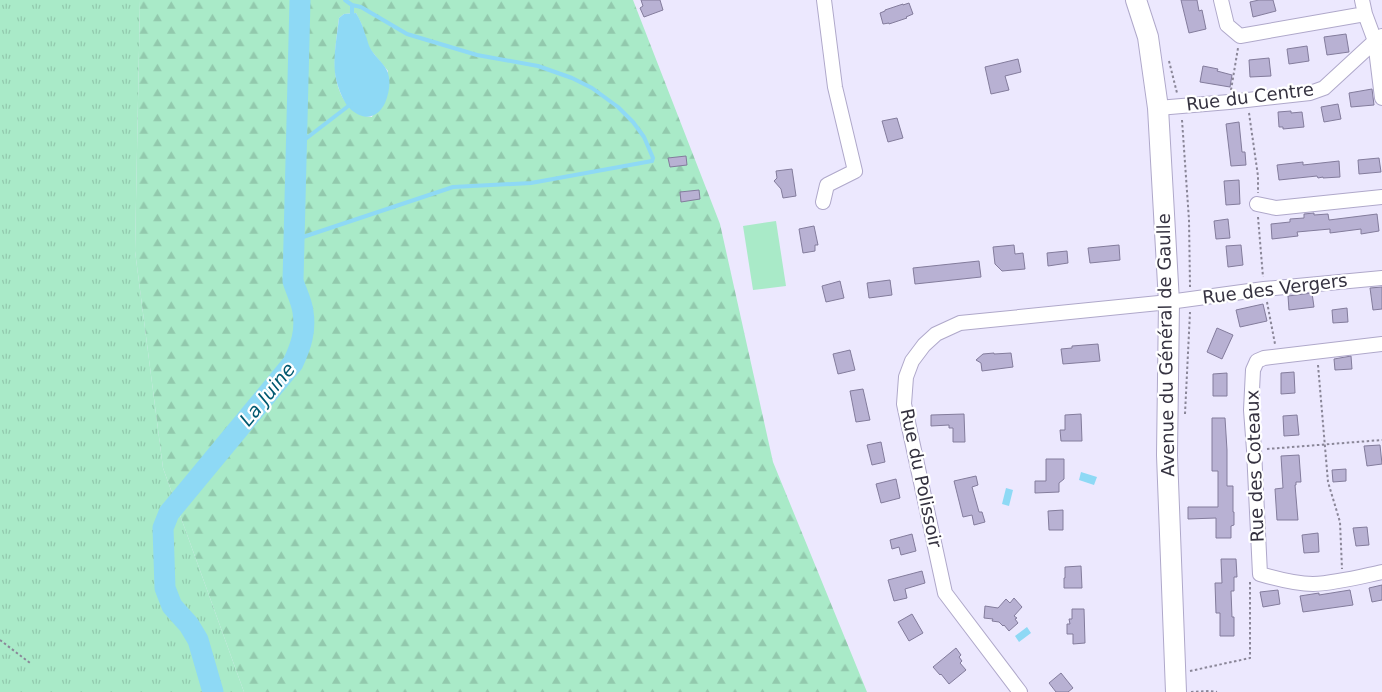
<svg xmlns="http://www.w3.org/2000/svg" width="1382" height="692" font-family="'DejaVu Sans',sans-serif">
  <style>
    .grass { fill: url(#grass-tufts) }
    .forest { fill: url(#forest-firs); fill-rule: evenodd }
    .garden { fill: #a9eac8 }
    .water { fill: #8ed9f5 }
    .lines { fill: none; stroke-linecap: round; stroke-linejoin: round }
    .stream { stroke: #8ed9f5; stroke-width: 4 }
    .river { stroke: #8ed9f5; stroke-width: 21 }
    .building { fill: #b8b1d3; stroke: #837c9c }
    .street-casing { stroke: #afa8ca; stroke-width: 16 }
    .secondary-casing { stroke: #afa8ca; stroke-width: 22 }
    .path { stroke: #8a8698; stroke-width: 2; stroke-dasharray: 2.5 2.5; stroke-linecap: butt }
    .street { stroke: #fff; stroke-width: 14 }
    .secondary { stroke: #fff; stroke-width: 20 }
    .labels { text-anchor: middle; stroke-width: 4.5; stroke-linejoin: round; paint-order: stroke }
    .street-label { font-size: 18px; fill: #353240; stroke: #fff }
    .water-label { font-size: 19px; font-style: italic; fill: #005971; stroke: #fff }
  </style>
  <defs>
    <pattern id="grass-tufts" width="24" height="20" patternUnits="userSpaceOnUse" patternTransform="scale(1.25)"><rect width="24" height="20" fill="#a9eac8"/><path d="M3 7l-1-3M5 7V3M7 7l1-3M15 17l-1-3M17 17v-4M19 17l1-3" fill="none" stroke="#92c9ad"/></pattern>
    <pattern id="forest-firs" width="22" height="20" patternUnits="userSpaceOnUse" patternTransform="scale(1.25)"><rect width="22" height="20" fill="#a9eac8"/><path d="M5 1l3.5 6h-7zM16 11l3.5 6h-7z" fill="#92c9ad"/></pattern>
  </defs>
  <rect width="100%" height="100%" fill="#ece8fe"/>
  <!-- grass -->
  <path class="grass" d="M0,0H140L135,251L163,468L244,692H0Z"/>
  <!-- forest -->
  <path class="forest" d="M140,0H633L720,224L773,462L867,692H244L163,468L135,251ZM356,13L361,23L369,48L388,71L372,117C347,116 336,90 335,69C334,52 337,34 339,18L344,14Z"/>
  <!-- garden -->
  <path class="garden" d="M776,221L786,286L753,290L743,226Z"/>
  <!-- water -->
  <path class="water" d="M356,13C360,20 363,26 365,34C367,38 368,44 370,48C375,57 385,64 388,73C391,83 389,93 385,103C376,122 358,120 346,104C341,96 338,87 336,79C332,60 337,37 339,18L344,14Z
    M1081,472L1097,477L1094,485L1079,480Z
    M1006,488L1013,490L1009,506L1002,504Z
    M1027,627L1031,633L1019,642L1015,636Z"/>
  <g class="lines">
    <!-- stream -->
    <path class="stream" d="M352,5V18
      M295,147L351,104
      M294,240L453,187L531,183L652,161L653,158L644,137L633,122L618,107L592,88L572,78L538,66L477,55L407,34L361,7L352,5L345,0"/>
    <!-- river -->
    <path class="river" d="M213,692L198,640L189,625L172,606L165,588L163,528L169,513L293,363C301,346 306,331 303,312C302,302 296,291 293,281L300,0"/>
  </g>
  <!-- building -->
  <path class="building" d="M641,0H660L663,10L644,17L640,8L643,6Z
    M1181,0H1197L1199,11L1202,10L1206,29L1189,33Z
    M1259,0H1273L1276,11L1253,17L1250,2Z
    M909,3L913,14L906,17L907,18L889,24V23L883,24L880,13L885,11V10L903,4V5Z
    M1346,34L1349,52L1327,55L1324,37Z
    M1307,46L1309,61L1289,64L1287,49Z
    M1269,58L1271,76L1250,77L1249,60Z
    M1018,59L1021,72L1005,76L1009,90L991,94L985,67Z
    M1203,66L1218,69L1217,71L1232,75L1230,87L1200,82Z
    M1372,89L1374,105L1351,107L1349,93Z
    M1338,104L1341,119L1324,122L1321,107Z
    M1291,111V113L1302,112L1304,127L1283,129V127H1279L1278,112Z
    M897,118L903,138L888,142L882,121Z
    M1239,122L1242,152H1245L1246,165L1231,166L1226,124Z
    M686,156L687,165L670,167L668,158Z
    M1379,158L1381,172L1359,174L1358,160Z
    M1339,161L1340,177L1323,178V177L1318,178L1317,176L1279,180L1277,165L1303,162V165Z
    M792,169L796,196L783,198L781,189L774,181L777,178L776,171Z
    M1239,180L1240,204L1226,205L1224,181Z
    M699,190L700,199L681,202L680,192Z
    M1314,213V215L1328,214L1329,220L1377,214L1379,231L1361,234V229L1330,233V229L1297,232L1298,236L1272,239L1271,224L1290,222V219L1304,218V214Z
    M1228,219L1230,238L1216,239L1214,221Z
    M814,226L818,245H815V251L803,253L799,229Z
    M1014,245L1015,254L1023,253L1025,269L1002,271L995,264L993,247Z
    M1119,245L1120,260L1090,263L1088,248Z
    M1241,245L1243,265L1228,267L1226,246Z
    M1067,251L1068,263L1048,266L1047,253Z
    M979,261L981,277L915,284L913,268Z
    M890,280L892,295L869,298L867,283Z
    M840,281L844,298L826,302L822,286Z
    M1382,287V309L1373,310L1370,288Z
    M1312,293L1314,307L1289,310L1288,296Z
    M1263,304L1267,321L1240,327L1236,310Z
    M1347,308L1348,322L1333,323L1332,310Z
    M1217,328L1233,335L1222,359L1207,352Z
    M1098,344L1100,361L1063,364L1061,349L1072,348V346Z
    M850,350L855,370L838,374L833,354Z
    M994,353V354L1011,353L1013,367L982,371L981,363L976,360L983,354Z
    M1351,356L1352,369L1335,370L1334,359Z
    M1294,372L1295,393L1281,394V373Z
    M1227,373V396H1213V374Z
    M863,389L870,420L856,422L850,391Z
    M964,414L965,442H953V428H949V425L931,426V415Z
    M1081,414L1082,441H1061L1060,430H1065V415Z
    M1297,415L1299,435L1284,436L1283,416Z
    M1212,418H1225L1227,450V486H1233V512H1234V525L1231,526V538H1216V518L1188,519V507H1218V471H1212Z
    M881,442L885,462L872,465L867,445Z
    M1380,445L1382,464L1367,466L1364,446Z
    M1299,455L1301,482H1296V485H1295L1298,520H1277L1275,489L1283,488L1281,456Z
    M1046,459H1064V479L1059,483V492L1035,493V481H1046Z
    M1346,469V481L1333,482L1332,470Z
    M976,476L978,485L972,487L979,512H982L985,522L974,525L972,515L963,517L954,481Z
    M896,479L900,498L881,503L876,484Z
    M1063,510V530H1049L1048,511Z
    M1367,527L1369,545L1356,546L1353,528Z
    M1318,533L1319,552L1304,553L1302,535Z
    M912,534L916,551L901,555L899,547L892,549L890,540Z
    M1221,559H1236L1237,577H1234V591H1231L1232,617H1234V636H1220V613H1216L1215,583H1222Z
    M1081,566L1082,588H1064V578H1065V567Z
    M922,571L925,583L905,589L907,598L894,601L888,580Z
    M1382,585V600L1372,602L1369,588Z
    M1278,590L1280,604L1263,607L1260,592Z
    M1350,590L1353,605L1303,612L1300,596L1319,593V595Z
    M1014,598L1022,607L1014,616L1017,618L1015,619L1018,623L1009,631L1004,625L1003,626L999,622L992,621L993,619L984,618L985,606L998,608L1006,599L1010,603Z
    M1072,609H1084L1085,643L1073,644V634H1067V624H1070L1069,619H1072Z
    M912,614L923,633L909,641L898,622Z
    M956,648L961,655L959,657L962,661L960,663L966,670L949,684L941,674L940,675L933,667Z
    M1061,673L1073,688L1068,692H1056L1049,683Z"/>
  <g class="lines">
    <!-- street casing -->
    <g class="street-casing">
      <path id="street" d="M1221,0L1227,25L1240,36L1365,14
        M1362,0L1365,14L1375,41L1382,98
        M1158,108L1229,102L1310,93L1324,88L1375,41L1382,36
        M823,202L827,185L855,171L835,87L824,0
        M1257,204L1276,208L1382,197
        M1382,344L1264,358L1257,361L1253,370L1251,410L1254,450L1260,574C1277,579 1295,584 1313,584C1337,583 1359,577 1382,572
        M1020,692L945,593L904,404L906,377L912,361L924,345L936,334L960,323L1169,302L1264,289L1382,278"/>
    </g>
    <!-- secondary casing -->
    <g class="secondary-casing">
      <path id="secondary" d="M1136,0L1148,37L1158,108L1169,302L1167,455L1176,692"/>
    </g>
    <!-- path -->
    <path class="path" d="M1169,61L1177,93
      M1231,90L1238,48
      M1249,113L1258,176V193
      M1182,120L1189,220L1190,287
      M1258,217L1263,277
      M1267,302L1275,344
      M1318,365L1328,482L1340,522L1342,569
      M1185,414L1190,312
      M1267,449L1382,440
      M0,640L30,663
      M1190,671L1250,658V582
      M1191,692L1210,691L1217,692"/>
    <!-- street -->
    <use href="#street" class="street"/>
    <!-- secondary -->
    <use href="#secondary" class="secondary"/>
  </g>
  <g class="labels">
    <!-- street labels -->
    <g class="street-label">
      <text transform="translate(1250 97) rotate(-7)" y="6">Rue du Centre</text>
      <text transform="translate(1275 289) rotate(-7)" y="6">Rue des Vergers</text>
      <text transform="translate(1166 345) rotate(-91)" y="6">Avenue du Général de Gaulle</text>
      <text transform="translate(1255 466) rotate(-92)" y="6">Rue des Coteaux</text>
      <text transform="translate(921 478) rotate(78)" y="6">Rue du Polissoir</text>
    </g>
    <!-- water labels -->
    <g class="water-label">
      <text transform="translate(267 394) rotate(-51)" y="7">La Juine</text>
    </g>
  </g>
</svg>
